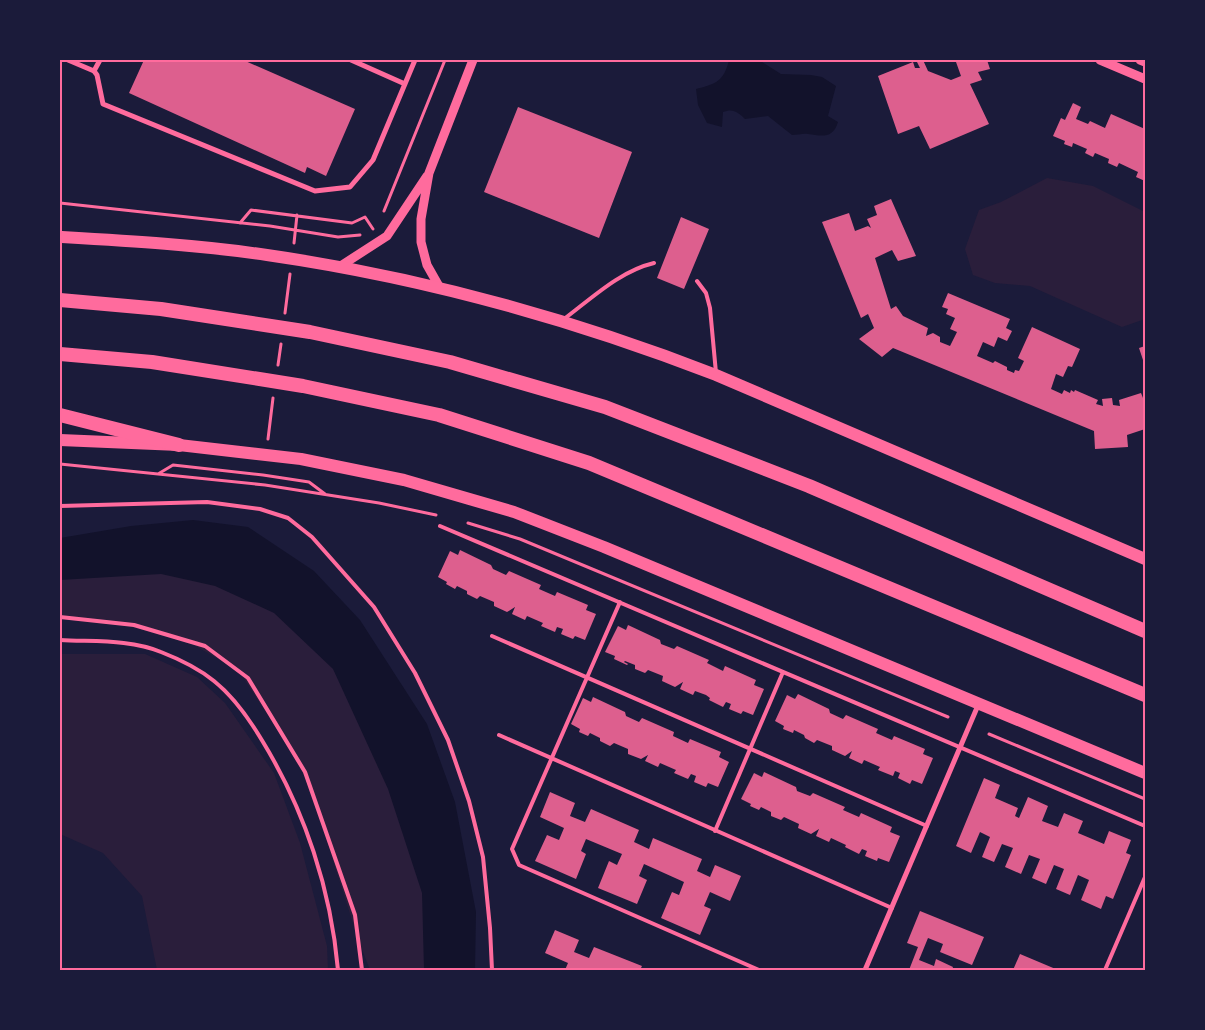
<svg xmlns="http://www.w3.org/2000/svg" width="1205" height="1030" font-family="'Times New Roman',serif">
  <style>
    .green { fill: #2a1e3b }
    .water { fill: #12122b }
    .building { fill: #dd5f8e }
    .lines { fill: none; stroke-linecap: round; stroke-linejoin: round }
    .path { stroke: #ff6b9d; stroke-width: 3 }
    .service { stroke: #ff6b9d; stroke-width: 4 }
    .minor { stroke: #ff6b9d; stroke-width: 5 }
    .tertiary { stroke: #ff6b9d; stroke-width: 9 }
    .primary { stroke: #ff6b9d; stroke-width: 12 }
    .trunk { stroke: #ff6b9d; stroke-width: 14 }
    .neatline { fill: none; stroke: #ff6b9d; stroke-width: 2 }
  </style>
  <rect width="100%" height="100%" fill="#1b1b3a"/>
  <!-- green -->
  <path class="green" d="M1047,178L1093,186L1145,212V319L1122,327L1030,286L995,283L973,275L965,249L979,210L1001,202Z
    M60,558L266,563L357,657L448,970H370L358,939L305,772L239,671L187,641L116,623L60,617Z
    M60,654H145L197,677L225,703L274,773L300,843L327,946L328,970H157L142,896L103,853L60,834Z"/>
  <!-- water -->
  <path class="water" d="M729,60H759L781,74L811,75L822,77L836,86L828,116L838,122C833,139 822,136 808,134C804,133 797,135 792,135L768,116L745,119C738,112 733,108 723,112L722,127L707,123L698,105L696,89C716,84 724,81 729,60Z
    M193,520L248,527L314,571L360,620L427,724L455,802L476,912L475,970H424L422,893L388,789L333,669L274,613L215,586L161,574L60,580V538L131,526Z"/>
  <!-- building -->
  <path class="building" d="M144,60H243L355,109L326,176L307,167L305,173L129,93Z
    M916,60H923L928,71L951,80L961,76L956,62L963,60H987L990,69L978,72L982,80L970,84L989,124L930,149L919,126L898,134L878,76L913,62L915,68H920Z
    M1073,103L1081,107L1076,119L1088,124L1090,121L1105,128L1111,114L1145,129V181L1136,177L1138,172L1119,163L1117,167L1108,163L1109,159L1095,153L1093,157L1085,153L1087,149L1073,143L1072,147L1064,144L1065,141L1053,136L1061,118L1065,120Z
    M518,107L632,152L599,238L484,192Z
    M891,199L916,256L898,261L892,250L875,258L891,309L896,306L903,316L928,328L926,336L933,333L940,337V342L950,346L957,332L950,329L955,318L946,314L948,309L942,307L948,293L1010,319L1006,328L1012,331L1007,341L998,337L994,347L983,342L977,356L993,363L995,361L1007,367V370L1014,373L1015,370L1019,371L1024,361L1018,358L1032,327L1080,349L1072,367L1068,366L1063,377L1056,374L1051,389L1062,394L1064,390L1070,393L1071,390L1074,392L1075,390L1098,400L1096,404L1103,406L1102,399L1112,398L1113,405L1120,406L1119,400L1141,393L1143,398L1145,397V429L1127,435L1128,447L1095,449L1094,431L893,348L882,357L859,339L874,328L868,314L861,318L822,222L849,213L855,231L868,226L871,228L867,219L877,215L874,206Z
    M681,217L709,229L684,289L657,278Z
    M1145,346V366L1139,348Z
    M460,550L491,565L493,569L506,575L509,571L541,585L539,589L555,596L557,592L588,605L586,610L596,614L585,640L575,636L573,639L561,634L563,629L557,627L555,632L541,626L543,623L527,616L525,620L512,614L515,607L507,612L494,606V602L480,596L477,599L467,594V591L457,586L455,589L446,584L447,582L438,577L450,551L458,555Z
    M628,625L660,640L661,644L674,649L677,646L709,660L707,663L723,671L725,666L756,680L754,685L764,689L753,715L743,711L741,714L729,709L731,704L726,702L723,707L709,700L710,698L706,695L695,691L693,695L680,689L683,682L675,687L662,681L663,676L648,670L645,673L635,669V665L625,661L624,662L628,664L627,665L614,659L615,656L605,652L618,626L626,630Z
    M798,694L829,709L830,713L843,719L846,715L878,729L876,733L892,740L894,736L925,749L923,754L933,758L922,784L912,780L910,784L898,778L900,773L895,771L893,776L878,770L880,767L864,760L862,764L849,758L852,751L845,756L832,750V746L817,740L814,743L805,738L804,735L794,730L793,733L783,729L784,726L775,721L787,695L795,699Z
    M593,697L625,712L626,716L639,722L642,718L674,732L673,736L688,743L690,739L721,752L719,757L729,762L718,787L708,783L706,787L694,782L696,776L691,774L688,779L674,773L676,770L660,763L658,767L645,761L648,755L641,759L628,754V749L614,743L610,746L600,741V738L590,733L588,736L579,732L580,729L571,724L583,698L591,702Z
    M764,772L796,787L797,791L810,796L813,793L845,807L843,810L859,817L861,813L892,827L890,832L900,836L889,862L878,858L877,861L865,856L867,851L862,849L859,854L845,847L846,845L831,838L829,842L816,836L819,829L811,834L798,828L799,824L784,817L781,820L771,816V812L761,807L759,810L750,806L751,804L741,799L754,773L762,777Z
    M984,778L1000,785L995,798L1018,808L1015,816L1019,818L1028,797L1048,806L1042,821L1058,827L1064,813L1083,821L1078,833L1104,844L1109,831L1131,840L1126,853L1131,855L1113,899L1106,896L1101,909L1081,900L1089,880L1078,875L1070,895L1056,889L1064,869L1054,865L1046,884L1032,878L1040,859L1029,855L1021,874L1005,867L1013,848L1002,844L994,862L982,857L990,837L980,832L971,853L956,846Z
    M550,792L575,803L570,816L585,822L591,809L639,830L634,842L649,849L653,838L702,859L697,871L710,877L715,865L741,876L730,901L710,892L704,906L711,909L700,935L661,918L672,892L679,895L684,882L644,864L639,876L647,880L637,904L598,888L609,861L617,865L622,854L586,839L581,851L586,854L576,879L535,861L547,835L559,840L564,828L540,817Z
    M920,911L984,937L972,965L940,952L943,944L928,938L919,960L934,966L936,959L953,967L952,970H909L918,947L907,943Z
    M555,930L579,940L574,952L589,958L594,947L642,966L640,970H565L568,963L545,953Z
    M1020,954L1058,970H1013Z"/>
  <g class="lines">
    <!-- path -->
    <path class="path" d="M60,203L270,226L338,237L360,235
      M384,211L445,60
      M240,223L251,210L352,223L365,217L373,229
      M294,243L297,215
      M285,313L290,274
      M278,365L281,344
      M268,439L273,398
      M60,464L265,485L379,503L436,515
      M158,474L173,465L263,475L309,482L325,494
      M468,523L520,539L948,717
      M989,734L1145,799"/>
    <!-- service -->
    <path class="service" d="M697,281L706,293L710,308L716,373
      M564,319C592,298 620,271 654,263
      M60,506L207,502L260,509L288,518L312,537L374,607L415,673L448,740L469,801L483,857L490,928L492,970
      M440,526L1145,826
      M620,602L512,849L519,865L759,970
      M60,617L134,625L205,646L248,678L305,772L355,915L362,970
      M492,636L927,826
      M60,640C93,642 130,639 161,652C179,659 198,668 214,681C234,697 250,720 263,742C305,811 331,890 338,970
      M499,735L892,908
      M715,831L783,672
      M1105,970L1145,877"/>
    <!-- minor -->
    <path class="minor" d="M68,60L94,71
      M100,60L94,71L97,75L103,104L315,191L350,187L373,160L415,60
      M351,60L405,84
      M865,970L979,703"/>
    <!-- tertiary -->
    <path class="tertiary" d="M1100,60L1145,79
      M1140,60L1145,62
      M339,267L387,236L427,176
      M440,288L427,265L421,242V219L429,173L473,60"/>
    <!-- primary -->
    <path class="primary" d="M60,237C129,241 199,245 267,255C420,277 572,319 716,375L1145,559
      M60,440L179,445L301,459L404,480L514,512L604,547L1145,773"/>
    <!-- trunk -->
    <path class="trunk" d="M60,300L161,309L310,332L450,362L605,407L809,486L1145,631
      M60,354L152,362L303,386L439,415L589,463L1145,695
      M60,415L179,445"/>
  </g>
  <!-- border -->
  <rect width="1205" height="1030" fill="none" stroke="#1b1b3a" stroke-width="122"/>
  <rect x="61" y="61" width="1083" height="908" class="neatline"/>
</svg>
